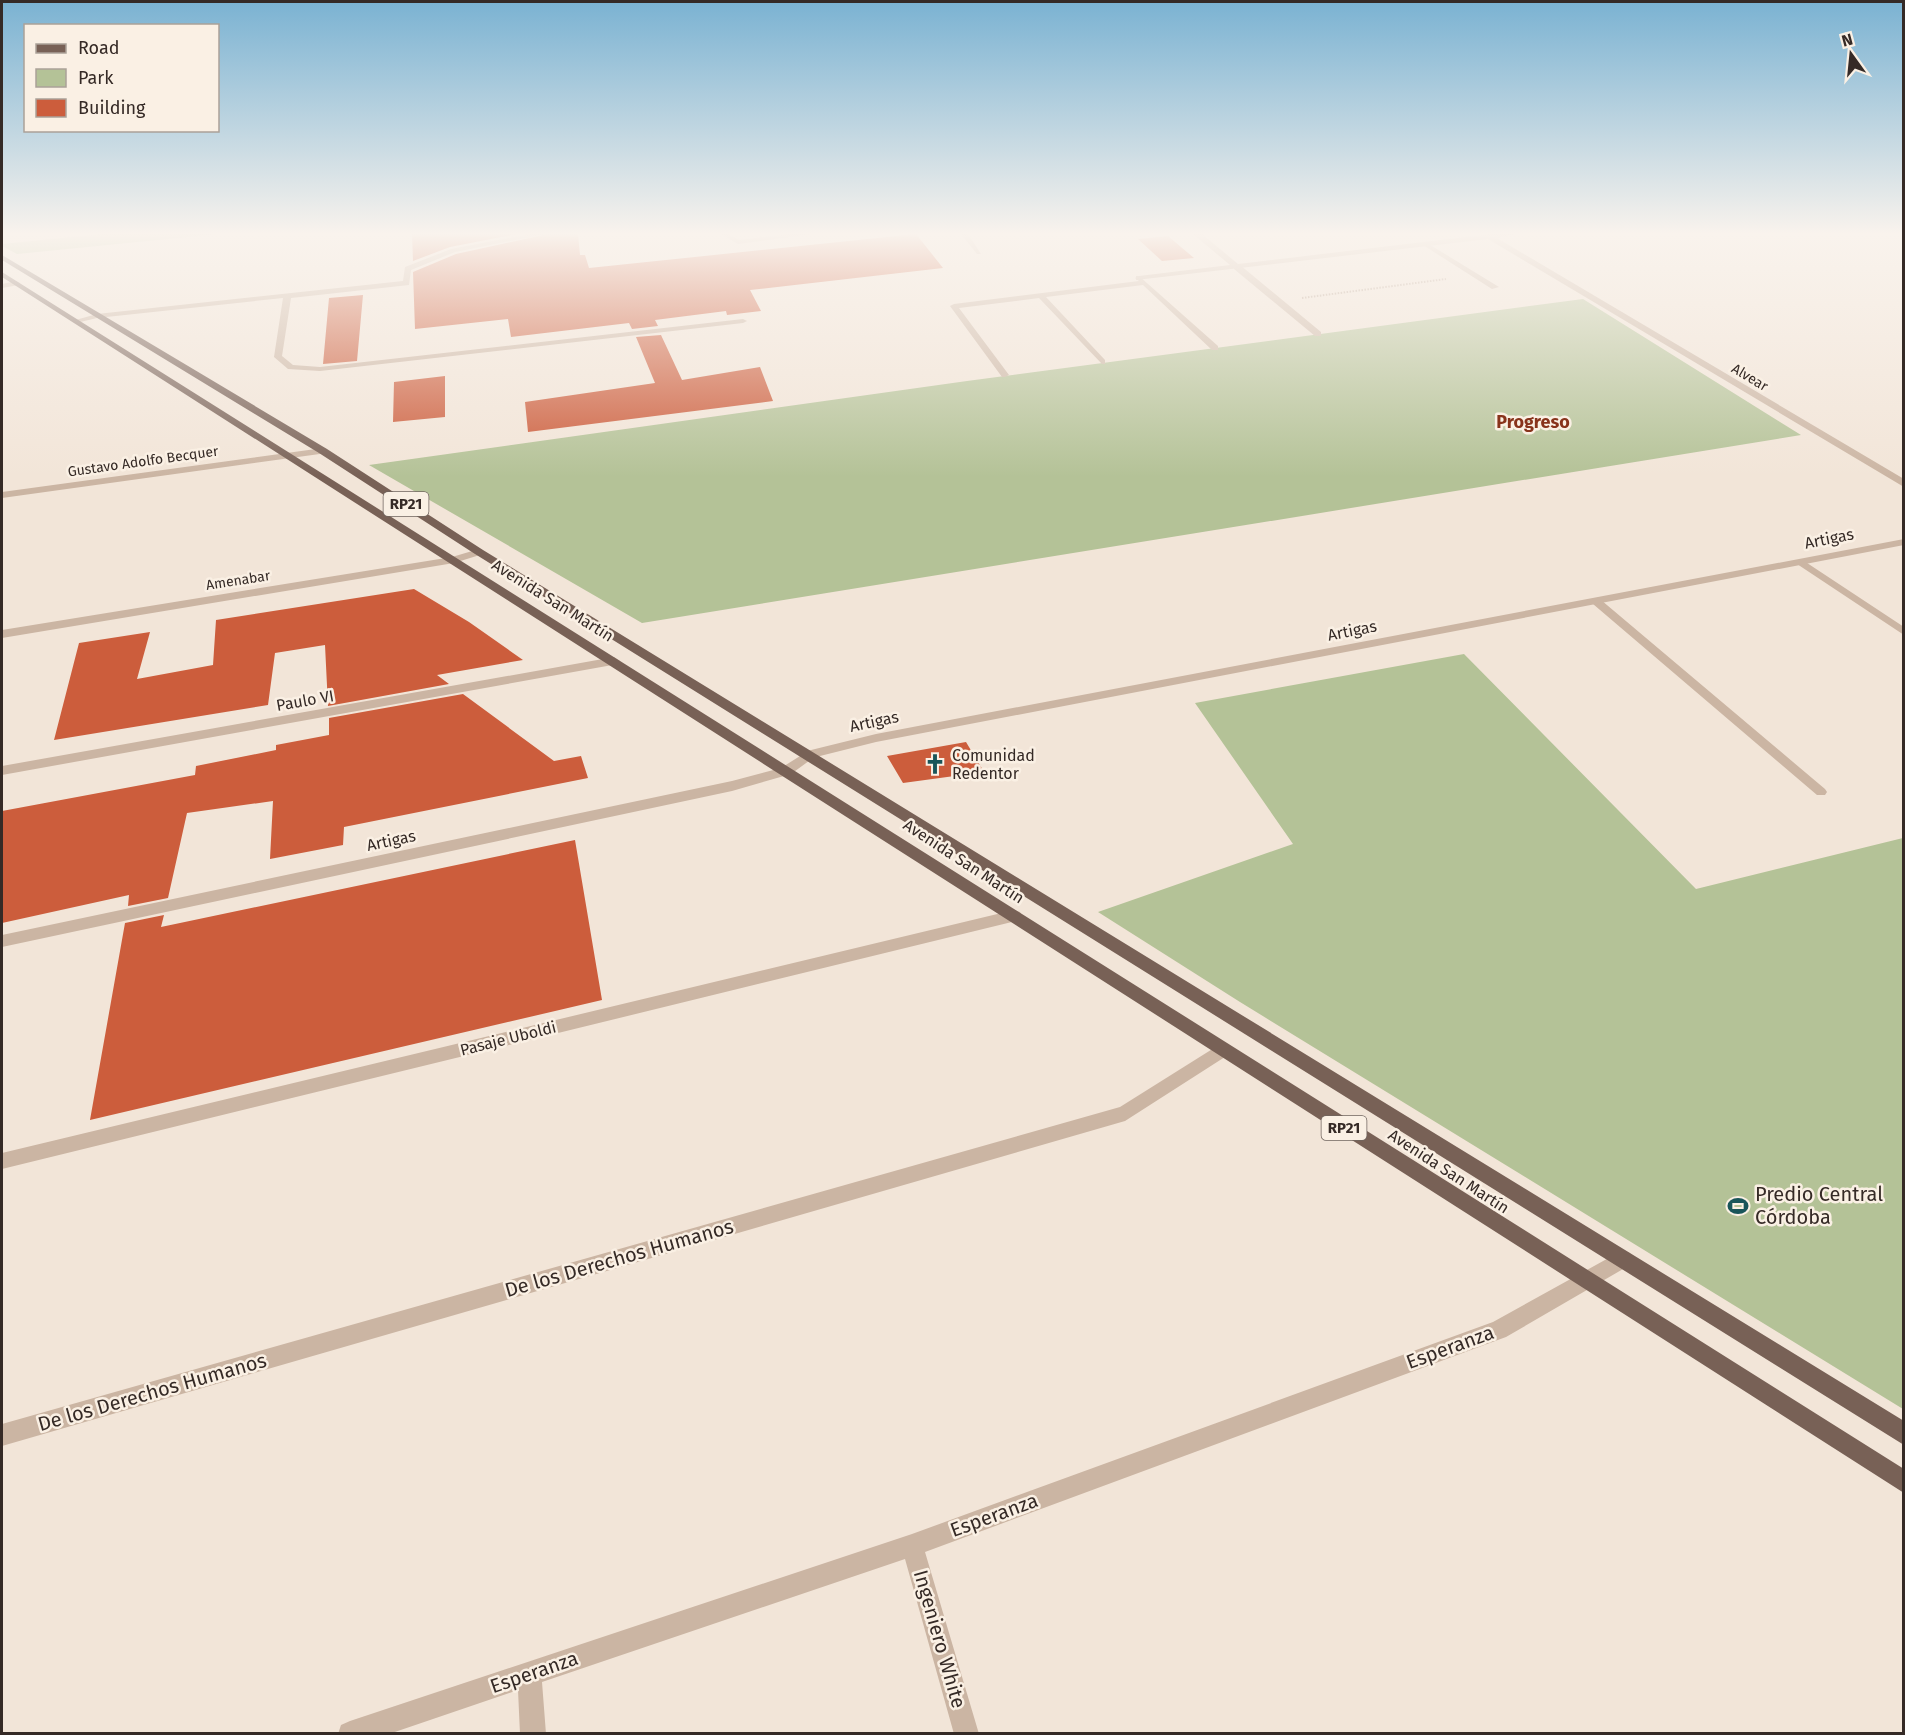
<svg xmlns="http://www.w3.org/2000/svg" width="1905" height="1735" font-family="'Fira Sans',sans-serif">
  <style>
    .green { fill: #b4c297 }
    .building { fill: #cc5d3c }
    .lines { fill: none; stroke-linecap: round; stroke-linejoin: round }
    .path { stroke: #b69f8d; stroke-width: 2; stroke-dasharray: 1.5 1.5; stroke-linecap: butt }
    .service { fill: #cbb5a3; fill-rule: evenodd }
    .minor { fill: #cbb5a3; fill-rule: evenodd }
    .tertiary { fill: #cbb5a3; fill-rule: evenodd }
    .primary { fill: #786156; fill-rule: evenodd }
    .labels { text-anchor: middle; stroke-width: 5; stroke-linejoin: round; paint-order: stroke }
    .far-street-label { font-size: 14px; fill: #352a26; stroke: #faf0e4 }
    .shield { fill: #faf0e4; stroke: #70655f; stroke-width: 1.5 }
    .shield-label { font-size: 15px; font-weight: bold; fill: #352a26 }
    .street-label { font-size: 16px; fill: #352a26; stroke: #faf0e4 }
    .poi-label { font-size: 16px; fill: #352a26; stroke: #faf0e4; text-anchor: start }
    .far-district-label { font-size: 18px; font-weight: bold; fill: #88331b; stroke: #faf0e4 }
    .near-poi-label { font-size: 20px; fill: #352a26; stroke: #faf0e4; text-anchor: start }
    .near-street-label { font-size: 20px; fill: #352a26; stroke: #faf0e4 }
  </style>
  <rect width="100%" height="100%" fill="#f2e5d8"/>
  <!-- green -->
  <path class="green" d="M102,234H218L17,254L2,246V244Z
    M1583,299L1801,435L642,623L369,465L967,381Z
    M1464,654L1696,889L1903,838V1409L1240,1002L1098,912L1293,844L1195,703Z"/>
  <!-- building -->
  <path class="building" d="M412,234H517L450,247L413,261Z
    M548,234H578L580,255H585L589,268L916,234L943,268L750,290L761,311L727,315L726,311L655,320L658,326L632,329L629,323L511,337L508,319L415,329L413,272L456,254Z
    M1168,236L1194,258L1162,261L1138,239Z
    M363,295L357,361L323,364L329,298Z
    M661,335L682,380L760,367L773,401L528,432L525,402L655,383L636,337Z
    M445,376V417L393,422L394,382Z
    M414,589L469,622L523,660L437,675L449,684L328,706L325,645L275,653L268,705L54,740L79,643L150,632L137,679L213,665L216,620Z
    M463,694L554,761L581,756L588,778L344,827L343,845L270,859L273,801L187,813L168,898L128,906L129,895L2,923V811L195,775L196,766L276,750V745L329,735V718Z
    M966,742L984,772L903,783L887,756Z
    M575,840L602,1000L90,1120L125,923L164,915L161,927Z"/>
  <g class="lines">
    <!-- path -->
    <path class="path" d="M1302,298L1446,279"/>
    <!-- service -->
    <path class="service" d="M530,234H546L455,252L411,270L409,285L291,298L282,356L293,365L320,367L743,319L747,321L743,323L320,371L288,369L274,357L283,298L97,318L76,323L72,321L97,314L403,281L405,267L451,249Z
      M721,234H729L739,240L790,234H813L738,244Z
      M961,234H968L981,254H977Z
      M1423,243H1427L1499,287L1492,289L1423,245Z
      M1234,265H1240L1321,332V336H1315L1234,269Z
      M1139,276L1218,346V350H1212L1143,285L1046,297L1105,360V364H1102L1039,298L959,308L1009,375L1005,377H1002L950,306L954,304L1139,281L1135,278Z
      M16,281L20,283L19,285L2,288V284Z
      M1801,559L1904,627V635L1797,564L1796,562Z
      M1597,599L1601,600L1825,789L1827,792L1825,795H1817L1593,604L1592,602Z"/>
    <!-- minor -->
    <path class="minor" d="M1193,234H1202L1238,264L1491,234H1516L1497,238L1904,479V487L1488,239L1136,280V276H1139L1230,265Z
      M323,448L327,449V453L2,498V492Z
      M1904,539V545L876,742L808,759L801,755L803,752L876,734Z
      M479,549L483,550V554L454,563L2,638V630L452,557Z
      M614,657L620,661L618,664L2,775V766Z
      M1014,910L1020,912L1022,916L1020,920L2,1169V1153Z
      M1222,1043L1228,1045L1231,1050L1228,1055L1125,1121L2,1446V1424L1120,1107Z
      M1623,1250L1630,1253L1633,1259L1630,1265L1506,1337L925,1552L979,1734H954L905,1559L542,1682L546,1734H520L518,1690L389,1734H338L341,1725L350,1721L912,1534L1493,1322Z"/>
    <!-- tertiary -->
    <path class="tertiary" d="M808,751L813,752L815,755L813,758L791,774L732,791L2,947V935L732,781L781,768Z"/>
    <!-- primary -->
    <path class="primary" d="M2,255L327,449L483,550L1904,1421V1445L475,554L319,453L2,260Z
      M2,272L1904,1469V1493L2,277Z"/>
  </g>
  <!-- sky -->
  <linearGradient id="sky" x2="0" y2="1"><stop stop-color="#7ab2d2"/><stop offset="0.49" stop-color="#f9f3ed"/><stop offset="1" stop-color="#f9f3ed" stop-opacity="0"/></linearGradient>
  <rect width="1905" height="477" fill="url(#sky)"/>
  <!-- icons -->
  <defs>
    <g id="church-bare" transform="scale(1.62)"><path d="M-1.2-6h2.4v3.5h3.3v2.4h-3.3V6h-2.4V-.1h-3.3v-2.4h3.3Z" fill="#195559" stroke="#faf0e4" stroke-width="2.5" paint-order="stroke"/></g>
    <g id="stadium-bare" transform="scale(1.62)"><path d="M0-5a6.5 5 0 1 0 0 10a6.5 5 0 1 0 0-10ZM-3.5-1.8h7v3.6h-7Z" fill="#195559" stroke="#faf0e4" stroke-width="2.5" paint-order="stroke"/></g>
  </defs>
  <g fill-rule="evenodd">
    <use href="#church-bare" x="935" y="764"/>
    <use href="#stadium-bare" x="1738" y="1206"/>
  </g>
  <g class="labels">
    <!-- far-street labels -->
    <g class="far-street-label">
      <text transform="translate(1750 377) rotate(31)" y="5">Alvear</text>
      <text transform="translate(143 461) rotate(-8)" y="5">Gustavo Adolfo Becquer</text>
      <text transform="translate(238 580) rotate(-9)" y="5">Amenabar</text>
    </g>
    <!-- shield labels -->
    <g class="shield">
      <rect x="383.5" y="492" width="45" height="24" rx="4.5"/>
      <rect x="1321.5" y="1116" width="45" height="24" rx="4.5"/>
    </g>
    <g class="shield-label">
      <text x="406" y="509">RP21</text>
      <text x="1344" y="1133">RP21</text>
    </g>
    <!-- street labels -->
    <g class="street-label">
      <text transform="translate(1829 538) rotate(-11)" y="6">Artigas</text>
      <text transform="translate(553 600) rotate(32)" y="6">Avenida San Martín</text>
      <text transform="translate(1352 630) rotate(-11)" y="6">Artigas</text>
      <text transform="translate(305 700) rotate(-10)" y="6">Paulo VI</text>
      <text transform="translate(874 721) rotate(-12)" y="6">Artigas</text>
      <text transform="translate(391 840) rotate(-12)" y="6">Artigas</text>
      <text transform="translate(964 861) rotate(33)" y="6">Avenida San Martín</text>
      <text transform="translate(508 1038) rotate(-14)" y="6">Pasaje Uboldi</text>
      <text transform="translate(1449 1171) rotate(33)" y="6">Avenida San Martín</text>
    </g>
    <!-- poi labels -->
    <g class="poi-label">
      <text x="952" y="761">Comunidad<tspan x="952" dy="18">Redentor</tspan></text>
    </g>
    <!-- far-district labels -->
    <g class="far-district-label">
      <text x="1533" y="428">Progreso</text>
    </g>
    <!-- near-poi labels -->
    <g class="near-poi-label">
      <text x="1755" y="1201">Predio Central<tspan x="1755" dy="23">Córdoba</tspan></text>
    </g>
    <!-- near-street labels -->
    <g class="near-street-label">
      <text transform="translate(619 1258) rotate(-16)" y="7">De los Derechos Humanos</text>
      <text transform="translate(1450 1347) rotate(-20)" y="7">Esperanza</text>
      <text transform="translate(152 1392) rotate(-16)" y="7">De los Derechos Humanos</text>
      <text transform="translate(994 1515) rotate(-20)" y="7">Esperanza</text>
      <text transform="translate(940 1639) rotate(74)" y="7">Ingeniero White</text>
      <text transform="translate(534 1672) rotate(-19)" y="7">Esperanza</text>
    </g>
  </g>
  <!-- border -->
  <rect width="1905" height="1735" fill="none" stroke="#352a26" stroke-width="6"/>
  <!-- legend -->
  <rect x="24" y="24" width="195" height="108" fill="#faf0e4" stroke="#aba198" stroke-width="1.5"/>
  <rect x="36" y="44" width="30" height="9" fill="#786156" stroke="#aba198" stroke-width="1.5"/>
  <text x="78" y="54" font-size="18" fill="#352a26">Road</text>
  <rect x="36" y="69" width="30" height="18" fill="#b4c297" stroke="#aba198" stroke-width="1.5"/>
  <text x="78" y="84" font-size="18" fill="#352a26">Park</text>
  <rect x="36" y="99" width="30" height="18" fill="#cc5d3c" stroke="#aba198" stroke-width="1.5"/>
  <text x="78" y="114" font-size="18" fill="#352a26">Building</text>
  <!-- north arrow -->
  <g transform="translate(1851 54) rotate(345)" stroke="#faf0e4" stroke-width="4.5" paint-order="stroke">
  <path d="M0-4.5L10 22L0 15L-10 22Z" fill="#352a26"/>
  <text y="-9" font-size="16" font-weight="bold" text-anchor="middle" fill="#352a26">N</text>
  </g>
</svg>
